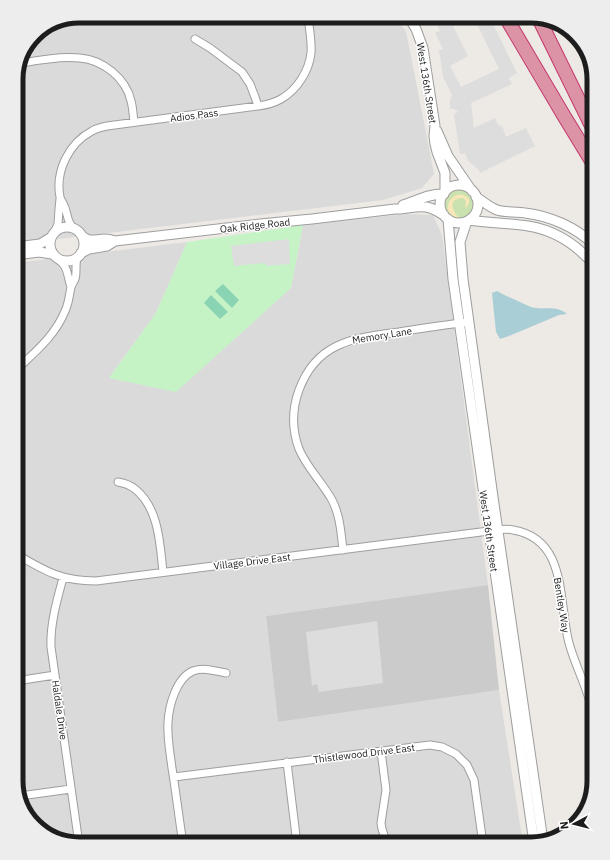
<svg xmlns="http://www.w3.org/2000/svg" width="610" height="860" font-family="'IBM Plex Sans',sans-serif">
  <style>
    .residential { fill: #dbdada }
    .religious { fill: #cbcbcb }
    .grass { fill: #cae2af }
    .sand { fill: #f6e6b8 }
    .park { fill: #c5f3c6 }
    .pitch { fill: #8ad3b3 }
    .parking { fill: #ddd }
    .water { fill: #a9ced6 }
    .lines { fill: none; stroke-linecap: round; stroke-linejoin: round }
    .minor-casing { stroke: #9e9e9e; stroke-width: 9 }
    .tertiary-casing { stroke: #9e9e9e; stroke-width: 11 }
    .motorway-casing { stroke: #c4376f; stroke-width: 15 }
    .minor { stroke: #fff; stroke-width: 7 }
    .tertiary { stroke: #fff; stroke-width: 9 }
    .motorway { stroke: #dc93a5; stroke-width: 13 }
    .labels { text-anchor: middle; stroke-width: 3; stroke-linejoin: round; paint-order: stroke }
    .street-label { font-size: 10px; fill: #1d1d1d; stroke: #fff }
    .rim { fill: none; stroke: #1d1d1d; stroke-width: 5 }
  </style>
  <rect width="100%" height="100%" fill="#ede9e4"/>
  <!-- residential -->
  <path class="residential" d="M79,16H392L406,31L434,174L422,188L383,200L16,244V75L37,32Z
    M406,214L433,215L442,235L488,585L266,616L278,722L499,690L523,844H75L48,835L25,812L16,781V263L187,242L156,313L109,378L291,288L303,225Z"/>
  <!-- religious -->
  <path class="religious" d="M488,585L499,690L278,722L266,616Z"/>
  <!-- grass -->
  <path class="grass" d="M445 204a14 14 0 1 1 28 0a14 14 0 1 1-28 0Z"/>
  <!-- sand -->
  <path class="sand" d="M456,195C459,195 461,194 463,195C471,197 471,204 465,208L466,202L464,198C447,198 452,210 459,218C444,216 445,201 456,195Z"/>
  <!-- park -->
  <path class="park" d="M303,225L291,288L176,392L109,378L156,313L187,242Z"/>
  <!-- pitch -->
  <path class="pitch" d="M223,284L239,300L232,308L215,291Z
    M211,295L228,312L220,319L204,303Z"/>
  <!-- parking -->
  <path class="parking" d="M433,16H448L468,56L450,66L461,87L499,69L473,16H489L517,73L509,78L512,84L471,103L474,128L495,118L498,125L502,126L506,137L526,128L535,146L480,173L478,169L468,161L465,153L460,154L454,114L458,112L456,110L450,108V100L452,95L443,77L440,55L438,51L443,49L435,33L440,31Z
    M289,239L290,264L267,266L265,263L234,266L231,246Z
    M377,621L383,683L319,692L317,684L312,686L306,632Z"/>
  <!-- water -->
  <path class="water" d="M497,291C505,296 514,299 522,303C525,304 528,306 531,307C543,311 555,304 567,314L559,315L509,336L500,339L496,332L492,293Z"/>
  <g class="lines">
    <!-- minor casing -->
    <g class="minor-casing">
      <path id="minor" d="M195,39L210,48L242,72L250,84L255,97L258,106
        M22,63C38,60 64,56 80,58C103,60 126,78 131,101C133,108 133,115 134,122
        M73,228C67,221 68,216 65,208C64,204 61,201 60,197C55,171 69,143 92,131C97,128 102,127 107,126L258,106C266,105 274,103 281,99C297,90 309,71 311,53C312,41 309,28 308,16
        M55,231L58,224L59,209L60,199
        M59,260C69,268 67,276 71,287
        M16,370C35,352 55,336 65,311C69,303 69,296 71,287C72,284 74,282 75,279C77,273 75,265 77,258
        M118,482C124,483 130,485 135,489C159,508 160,544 163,572
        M343,550C341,533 340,515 332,500C322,482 307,468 299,449C292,430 292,409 299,390C317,341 355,338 399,332C422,328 445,325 468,322
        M16,554C45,571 61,581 96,581L489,531C497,530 505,528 513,530C568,539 558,602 569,643C576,669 590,692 594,718
        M63,578C57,600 50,624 51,647L79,844
        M16,681L55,675
        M381,751L386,790L381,823L382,829L387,844
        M287,762L297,844
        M174,777L430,745L442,747L456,754L467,765L474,780L483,844
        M20,796L71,789
        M183,844C179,818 176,793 172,768C170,753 167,737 168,722C169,706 176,678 193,671C204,667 215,671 226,673"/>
    </g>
    <!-- tertiary casing -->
    <g class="tertiary-casing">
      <path id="tertiary" d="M408,16L416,29L423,48L435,126L434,136L435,144L437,152L445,173V192
        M437,131L448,156L472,191
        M440 204a19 19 0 1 1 38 0a19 19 0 1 1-38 0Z
        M476,197C483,201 489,207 497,210C506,213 516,211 525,213C550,216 576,227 594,245
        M403,205C416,201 430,193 444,194
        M448,219L453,279L534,843
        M469,220C488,223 508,223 528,226C554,230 577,245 594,265
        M467,221L460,242L463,279L493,497L543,841
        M50 244a17 17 0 1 1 34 0a17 17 0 1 1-34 0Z
        M82,236C91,243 95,239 105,239C108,239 112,240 115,241L260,224L312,219L395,209C406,210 419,204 430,208C435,209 439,213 444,215
        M16,247L40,244L50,238
        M81,253L89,249L107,246L115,241
        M16,255L39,252L52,254"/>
    </g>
    <!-- motorway casing -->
    <g class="motorway-casing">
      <path id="motorway" d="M505,16L564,116L594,165
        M538,17L594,131
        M582,44L588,56"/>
    </g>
    <!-- minor -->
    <use href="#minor" class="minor"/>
    <!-- tertiary -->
    <use href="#tertiary" class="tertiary"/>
    <!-- motorway -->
    <use href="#motorway" class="motorway"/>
  </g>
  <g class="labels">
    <!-- street labels -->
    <g class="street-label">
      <text transform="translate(427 83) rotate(81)" y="4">West 136th Street</text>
      <text transform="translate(194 115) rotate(-7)" y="4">Adios Pass</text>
      <text transform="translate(255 225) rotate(-6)" y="4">Oak Ridge Road</text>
      <text transform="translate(382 335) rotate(-9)" y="4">Memory Lane</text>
      <text transform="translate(489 531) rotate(82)" y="4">West 136th Street</text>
      <text transform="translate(252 561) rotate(-7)" y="4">Village Drive East</text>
      <text transform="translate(562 605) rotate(81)" y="4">Bentley Way</text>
      <text transform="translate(60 710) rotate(82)" y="4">Haldale Drive</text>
      <text transform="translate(364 753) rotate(-7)" y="4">Thistlewood Drive East</text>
    </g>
  </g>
  <!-- crop -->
  <path d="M0 0H610V860H0ZM79 23H531A56 56 0 0 1 587 79V781A56 56 0 0 1 531 837H79A56 56 0 0 1 23 781V79A56 56 0 0 1 79 23Z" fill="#ededed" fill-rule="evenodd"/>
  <path class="rim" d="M79 23H531A56 56 0 0 1 587 79V781A56 56 0 0 1 531 837H79A56 56 0 0 1 23 781V79A56 56 0 0 1 79 23Z"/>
  <!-- north arrow -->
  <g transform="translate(574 824) rotate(263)" stroke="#ffffff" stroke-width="3" paint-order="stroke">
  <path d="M0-3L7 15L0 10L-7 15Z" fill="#1d1d1d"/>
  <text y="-6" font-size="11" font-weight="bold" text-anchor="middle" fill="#1d1d1d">N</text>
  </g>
</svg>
